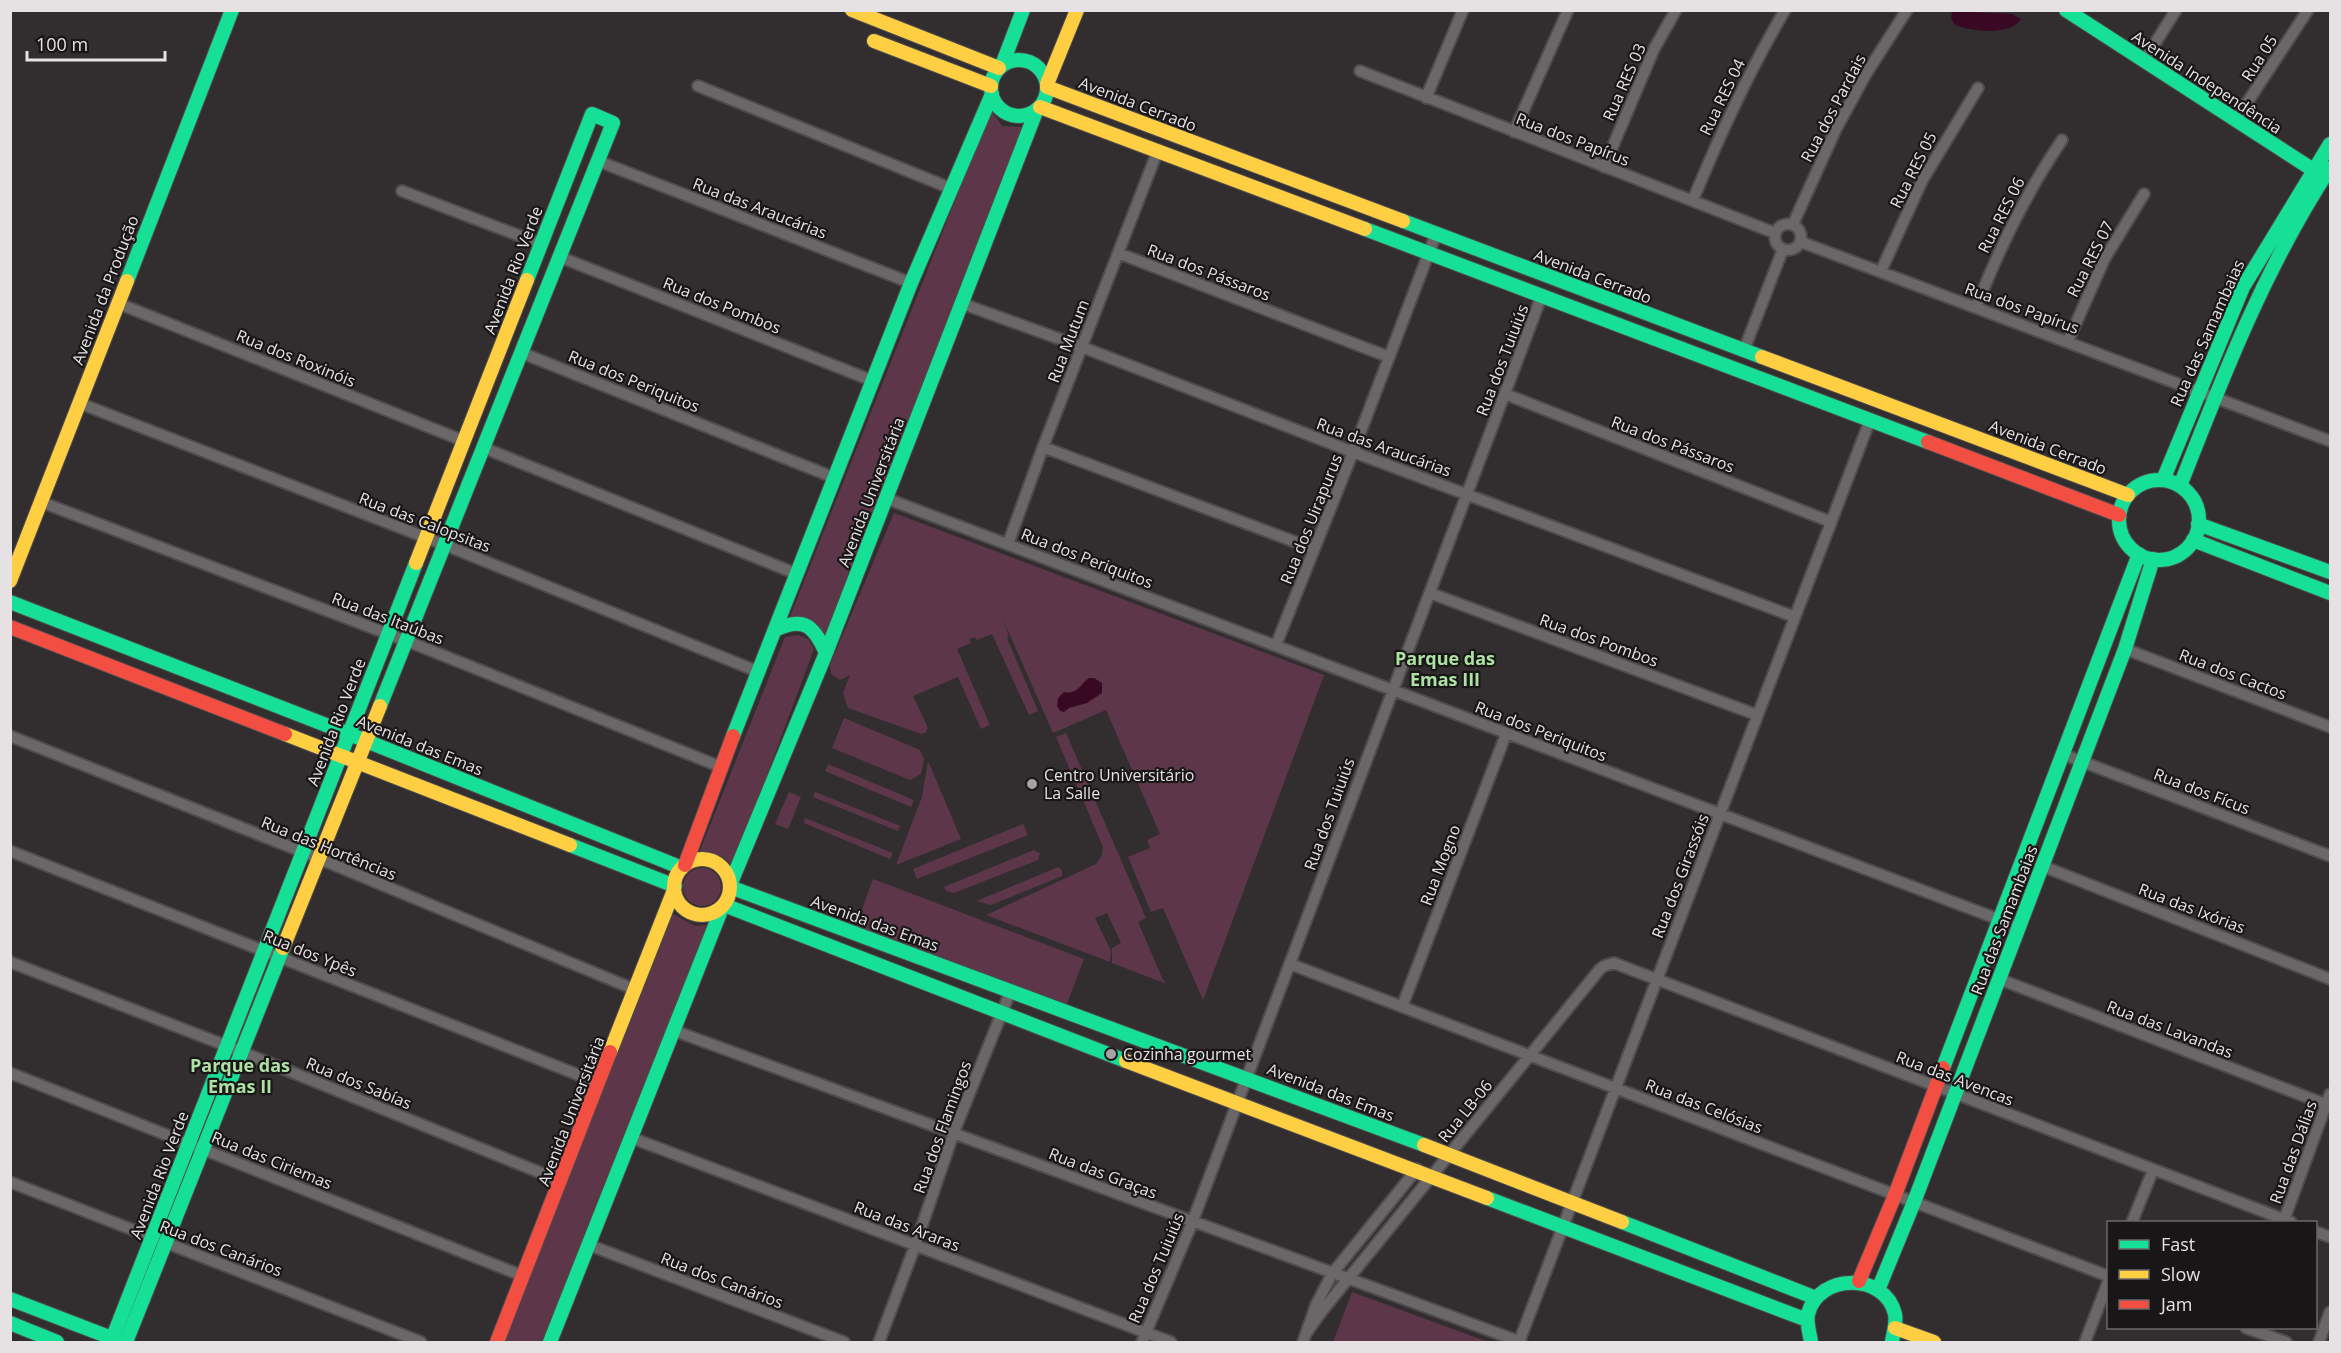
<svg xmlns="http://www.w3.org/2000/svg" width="2341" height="1353" font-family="'Open Sans',sans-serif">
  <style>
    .green { fill: #5d3749 }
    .water { fill: #390924 }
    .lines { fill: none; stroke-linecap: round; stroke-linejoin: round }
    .street-casing { stroke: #4f4b4d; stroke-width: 14 }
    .fast-casing { stroke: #4f4b4d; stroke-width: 16 }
    .slow-casing { stroke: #4f4b4d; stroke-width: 16 }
    .jam-casing { stroke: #4f4b4d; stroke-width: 16 }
    .street { stroke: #6a6768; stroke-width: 10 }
    .fast { stroke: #16e098; stroke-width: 14 }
    .slow { stroke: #ffcf43; stroke-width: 14 }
    .jam { stroke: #f24e42; stroke-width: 14 }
    .poi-dot { fill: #a7a2a4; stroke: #191617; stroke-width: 2 }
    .labels { text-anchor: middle; stroke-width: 4.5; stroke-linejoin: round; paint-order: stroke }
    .street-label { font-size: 16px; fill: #e6e1e3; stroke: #191617 }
    .poi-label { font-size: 16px; fill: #e6e1e3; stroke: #191617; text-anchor: start }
    .neighbourhood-label { font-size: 18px; font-weight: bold; fill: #aee2a4; stroke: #191617 }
  </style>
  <rect width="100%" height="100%" fill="#322e30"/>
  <!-- green -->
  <path class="green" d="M991,110L1002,126L1023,127L825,637L789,619Z
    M894,513L1324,675L1203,1000L1163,908L1151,912L1128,857L1150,848L1147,840L1160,834L1106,710L1053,733L1002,617L1009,636L1007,638L1038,711L1029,715L992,634L977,640L975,637L969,639L971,643L957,649L990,725L981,729L958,677L913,696L928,728L925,733L921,734L848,708L843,693L850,675L840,680L831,674L830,665Z
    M798,635L808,639L814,649L733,866L723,857L699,853L785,637Z
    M844,718L920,750L924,759L921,774L910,780L832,748Z
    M1066,733L1146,918L1138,922L1163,980L1167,984L1112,963V948L1121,943L1107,913L1095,918L1111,951L1110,962L986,915L1096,864L1102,855L1103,847L1056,737Z
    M928,761L961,839L896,865L922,797Z
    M828,764L914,800L911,807L825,771Z
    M789,792L801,797L788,829L775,824Z
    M815,792L900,826L898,831L813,797Z
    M805,818L893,853L890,859L804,823Z
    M1023,824L1028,835L917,879L913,869Z
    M1034,850L1040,854L1038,860L954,893L946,891L944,887Z
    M1058,867L1062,870V876L991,905L977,901Z
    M683 887a19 19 0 1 1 38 0a19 19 0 1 1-38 0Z
    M873,879L1084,959L1066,1006L856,926Z
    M673,914L695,926L709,925L545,1342H503Z
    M1352,1292L1488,1342H1333Z"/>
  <!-- water -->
  <path class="water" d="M1952,11L2012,14L2021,19C2012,36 1969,32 1954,24L1951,18Z
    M1089,678H1094L1102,683V693L1087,703L1069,708L1064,712L1060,711L1057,706L1058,698L1064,692C1078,695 1080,684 1089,678Z"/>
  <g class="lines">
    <!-- street casing -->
    <g class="street-casing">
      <path id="street" d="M2144,61L2176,10
        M1360,71L1775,233
        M698,86L950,188
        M1426,98L1463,10
        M2235,121L2308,10
        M1514,132L1568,10
        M598,161L911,283
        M1604,167L1654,49L1676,10
        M402,191L541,244
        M1693,200C1720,134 1749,71 1785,10
        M1775 237a13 13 0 1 1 26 0a13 13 0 1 1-26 0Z
        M1793,224L1836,129L1866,74L1907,10
        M1801,242L2330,441
        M1118,253L1389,357
        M560,257L873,381
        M1881,271L1922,181L1978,88
        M117,303L464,441
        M963,304L1082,347L1353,452L1795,617
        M1976,308C1999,248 2026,193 2062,140
        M2068,341L2105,258L2144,194
        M1744,350L1783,249
        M522,353L835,478
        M1505,394L1831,522
        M79,403L445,545L759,672
        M1043,447L1314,549
        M484,448L797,574
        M885,498L2019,927
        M41,502L407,641L721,767
        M1008,544L1043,447L1158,150
        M1430,593L1757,715
        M1276,645L1353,452L1436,234
        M2125,649L2330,727
        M10,736L303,852L636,990
        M2062,754L2330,856
        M10,851L599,1083
        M2042,866L2330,979
        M10,962L227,1046L561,1181
        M1290,964L2108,1276
        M1999,979L2330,1106
        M1402,1007L1506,734
        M675,1031C957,1134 1238,1239 1521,1342
        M10,1073L523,1276
        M632,1138L1171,1342
        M10,1182L421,1342
        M2284,1220L2330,1094
        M2132,1222L2153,1170
        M2316,1232L2330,1237
        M589,1245L844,1342
        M2246,1328L2286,1342
        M1307,1332L1322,1311L1600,969L1604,966L1614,963L2291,1222
        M879,1342L915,1246L954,1132L1011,990
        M1142,1342L1192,1223L1542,295
        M1303,1342L1316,1305L1332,1274L1417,1169
        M1519,1342L1870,420
        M2085,1342L2108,1282
        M2319,1342L2330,1312"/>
    </g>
    <!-- fast casing -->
    <g class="fast-casing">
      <path id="fast" d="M2066,10L2321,175
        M991 88a28 28 0 1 1 56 0a28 28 0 1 1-56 0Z
        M1002,65L1023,10
        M1403,221L1762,357
        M1365,229L1928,442
        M127,281L232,10
        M2163,480L2243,287L2330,144
        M2119 520a40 40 0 1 1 80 0a40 40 0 1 1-80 0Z
        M2180,486C2223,376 2265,267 2330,168
        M2198,524L2330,572
        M2193,540L2330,593
        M10,602L349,734L682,868
        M775,630C804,616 814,626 826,653
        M380,706L613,123L592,114L527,280
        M733,736L911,283L992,94
        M570,845L675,886
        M730,885L826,653L1037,109
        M730,887L1424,1145
        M724,905L1126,1061
        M1943,1068L2139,554
        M1487,1198L1807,1320
        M1622,1222L1816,1298
        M1878,1290L1914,1202L2125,649L2153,559
        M10,1299L122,1342
        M10,1323L57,1342
        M111,1342L416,563
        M126,1342L283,948
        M550,1342L722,908
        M1811,1342C1810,1334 1806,1322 1808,1314C1818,1273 1885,1272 1895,1314C1897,1322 1893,1334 1892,1342"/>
    </g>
    <!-- slow casing -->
    <g class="slow-casing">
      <path id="slow" d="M852,10L999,68
        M874,41L991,86
        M1047,84L1077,10
        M1047,87L1403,221
        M1040,107L1365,229
        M1762,357L2128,495
        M416,563L527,280
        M10,581L127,281
        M285,734L570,845
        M674 887a28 28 0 1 1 56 0a28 28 0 1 1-56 0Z
        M283,948L380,706
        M610,1052L674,890
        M1126,1061L1487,1198
        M1424,1145L1622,1222
        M1895,1328L1934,1342"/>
    </g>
    <!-- jam casing -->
    <g class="jam-casing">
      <path id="jam" d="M1928,442L2119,515
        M10,627L285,734
        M685,865L733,736
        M1859,1281L1895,1195L1943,1068
        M497,1342L610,1052"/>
    </g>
    <!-- street -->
    <use href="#street" class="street"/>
    <!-- fast -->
    <use href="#fast" class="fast"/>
    <!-- slow -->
    <use href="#slow" class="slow"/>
    <!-- jam -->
    <use href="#jam" class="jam"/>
  </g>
  <!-- markers -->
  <g class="poi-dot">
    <circle cx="1032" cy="784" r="6"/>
    <circle cx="1111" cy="1054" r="6"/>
  </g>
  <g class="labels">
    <!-- street labels -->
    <g class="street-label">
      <text transform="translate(2259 58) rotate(-57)" y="6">Rua 05</text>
      <text transform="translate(1624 82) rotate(-66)" y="6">Rua RES 03</text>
      <text transform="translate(2207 82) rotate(33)" y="6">Avenida Independência</text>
      <text transform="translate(1722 97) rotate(-64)" y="6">Rua RES 04</text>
      <text transform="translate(1138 104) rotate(21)" y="6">Avenida Cerrado</text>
      <text transform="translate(1833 108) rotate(-62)" y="6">Rua dos Pardais</text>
      <text transform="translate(1573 139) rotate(21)" y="6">Rua dos Papírus</text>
      <text transform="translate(1913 170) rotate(-63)" y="6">Rua RES 05</text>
      <text transform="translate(760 208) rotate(21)" y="6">Rua das Araucárias</text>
      <text transform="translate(2001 215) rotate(-63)" y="6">Rua RES 06</text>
      <text transform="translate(2090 259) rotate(-63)" y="6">Rua RES 07</text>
      <text transform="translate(513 270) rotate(-69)" y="6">Avenida Rio Verde</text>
      <text transform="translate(1209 272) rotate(21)" y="6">Rua dos Pássaros</text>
      <text transform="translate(1593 276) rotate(21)" y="6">Avenida Cerrado</text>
      <text transform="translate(105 290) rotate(-69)" y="6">Avenida da Produção</text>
      <text transform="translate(722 305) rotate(22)" y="6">Rua dos Pombos</text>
      <text transform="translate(2022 308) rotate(20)" y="6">Rua dos Papírus</text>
      <text transform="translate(2207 333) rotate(-66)" y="6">Rua das Samambaias</text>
      <text transform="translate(1068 341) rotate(-69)" y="6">Rua Mutum</text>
      <text transform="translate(296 358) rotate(22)" y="6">Rua dos Roxinóis</text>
      <text transform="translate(1502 360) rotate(-69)" y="6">Rua dos Tuiuiús</text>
      <text transform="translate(634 381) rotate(22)" y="6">Rua dos Periquitos</text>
      <text transform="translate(1673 444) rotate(21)" y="6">Rua dos Pássaros</text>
      <text transform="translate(1384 447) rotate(20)" y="6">Rua das Araucárias</text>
      <text transform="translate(2048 447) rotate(21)" y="6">Avenida Cerrado</text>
      <text transform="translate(871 492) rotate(-69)" y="6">Avenida Universitária</text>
      <text transform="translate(1311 519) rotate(-68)" y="6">Rua dos Uirapurus</text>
      <text transform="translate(425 522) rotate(21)" y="6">Rua das Calopsitas</text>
      <text transform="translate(1087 558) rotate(21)" y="6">Rua dos Periquitos</text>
      <text transform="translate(388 618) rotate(21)" y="6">Rua das Itaúbas</text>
      <text transform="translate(1599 640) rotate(20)" y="6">Rua dos Pombos</text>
      <text transform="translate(2233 674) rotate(21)" y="6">Rua dos Cactos</text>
      <text transform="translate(336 722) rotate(-69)" y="6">Avenida Rio Verde</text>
      <text transform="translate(1541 731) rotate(21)" y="6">Rua dos Periquitos</text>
      <text transform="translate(420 745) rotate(22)" y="6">Avenida das Emas</text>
      <text transform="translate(2202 791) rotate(21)" y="6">Rua dos Fícus</text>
      <text transform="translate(1329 814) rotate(-70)" y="6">Rua dos Tuiuiús</text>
      <text transform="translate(329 848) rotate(22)" y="6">Rua das Hortências</text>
      <text transform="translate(1440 865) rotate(-69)" y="6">Rua Mogno</text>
      <text transform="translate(1680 876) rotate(-69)" y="6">Rua dos Girassóis</text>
      <text transform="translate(2192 908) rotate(21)" y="6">Rua das Ixórias</text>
      <text transform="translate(2004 920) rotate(-69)" y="6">Rua das Samambaias</text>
      <text transform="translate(875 923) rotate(20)" y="6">Avenida das Emas</text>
      <text transform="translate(310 953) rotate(22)" y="6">Rua dos Ypês</text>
      <text transform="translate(2170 1029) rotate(21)" y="6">Rua das Lavandas</text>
      <text transform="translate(1955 1078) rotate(21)" y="6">Rua das Avencas</text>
      <text transform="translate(359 1083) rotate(22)" y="6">Rua dos Sabías</text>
      <text transform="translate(1331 1092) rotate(21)" y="6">Avenida das Emas</text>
      <text transform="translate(1704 1106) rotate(21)" y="6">Rua das Celósias</text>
      <text transform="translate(571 1111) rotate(-69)" y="6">Avenida Universitária</text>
      <text transform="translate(1465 1111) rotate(-51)" y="6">Rua LB-06</text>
      <text transform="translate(942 1127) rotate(-70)" y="6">Rua dos Flamingos</text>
      <text transform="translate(2293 1152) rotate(-70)" y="6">Rua das Dálias</text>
      <text transform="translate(272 1160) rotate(22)" y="6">Rua das Ciriemas</text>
      <text transform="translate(1103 1173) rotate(21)" y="6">Rua das Graças</text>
      <text transform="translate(159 1175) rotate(-69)" y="6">Avenida Rio Verde</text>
      <text transform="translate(907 1226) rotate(21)" y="6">Rua das Araras</text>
      <text transform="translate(221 1248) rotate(21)" y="6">Rua dos Canários</text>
      <text transform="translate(1156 1268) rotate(-67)" y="6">Rua dos Tuiuiús</text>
      <text transform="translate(722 1280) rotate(21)" y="6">Rua dos Canários</text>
    </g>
    <!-- poi labels -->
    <g class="poi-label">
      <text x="1044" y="781">Centro Universitário<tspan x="1044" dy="18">La Salle</tspan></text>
      <text x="1123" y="1060">Cozinha gourmet</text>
    </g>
    <!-- neighbourhood labels -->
    <g class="neighbourhood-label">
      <text x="1445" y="665">Parque das<tspan x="1445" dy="21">Emas III</tspan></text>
      <text x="240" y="1072">Parque das<tspan x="240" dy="21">Emas II</tspan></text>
    </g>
  </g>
  <!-- border -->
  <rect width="2341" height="1353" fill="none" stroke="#e6e1e3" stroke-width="24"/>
  <!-- legend -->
  <rect x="2107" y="1221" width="210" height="108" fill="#191617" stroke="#6b6769" stroke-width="1.5"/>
  <rect x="2119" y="1240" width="30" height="9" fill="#16e098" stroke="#6b6769" stroke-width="1.5"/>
  <text x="2161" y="1251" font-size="18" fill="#e6e1e3">Fast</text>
  <rect x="2119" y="1270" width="30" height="9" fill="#ffcf43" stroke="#6b6769" stroke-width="1.5"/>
  <text x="2161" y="1281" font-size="18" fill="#e6e1e3">Slow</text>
  <rect x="2119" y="1300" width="30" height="9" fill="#f24e42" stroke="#6b6769" stroke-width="1.5"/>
  <text x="2161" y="1311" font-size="18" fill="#e6e1e3">Jam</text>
  <!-- scale -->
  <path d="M27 51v9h138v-9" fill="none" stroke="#e6e1e3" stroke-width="3"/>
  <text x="36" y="51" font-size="18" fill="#e6e1e3" stroke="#191617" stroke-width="4.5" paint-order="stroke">100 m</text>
</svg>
